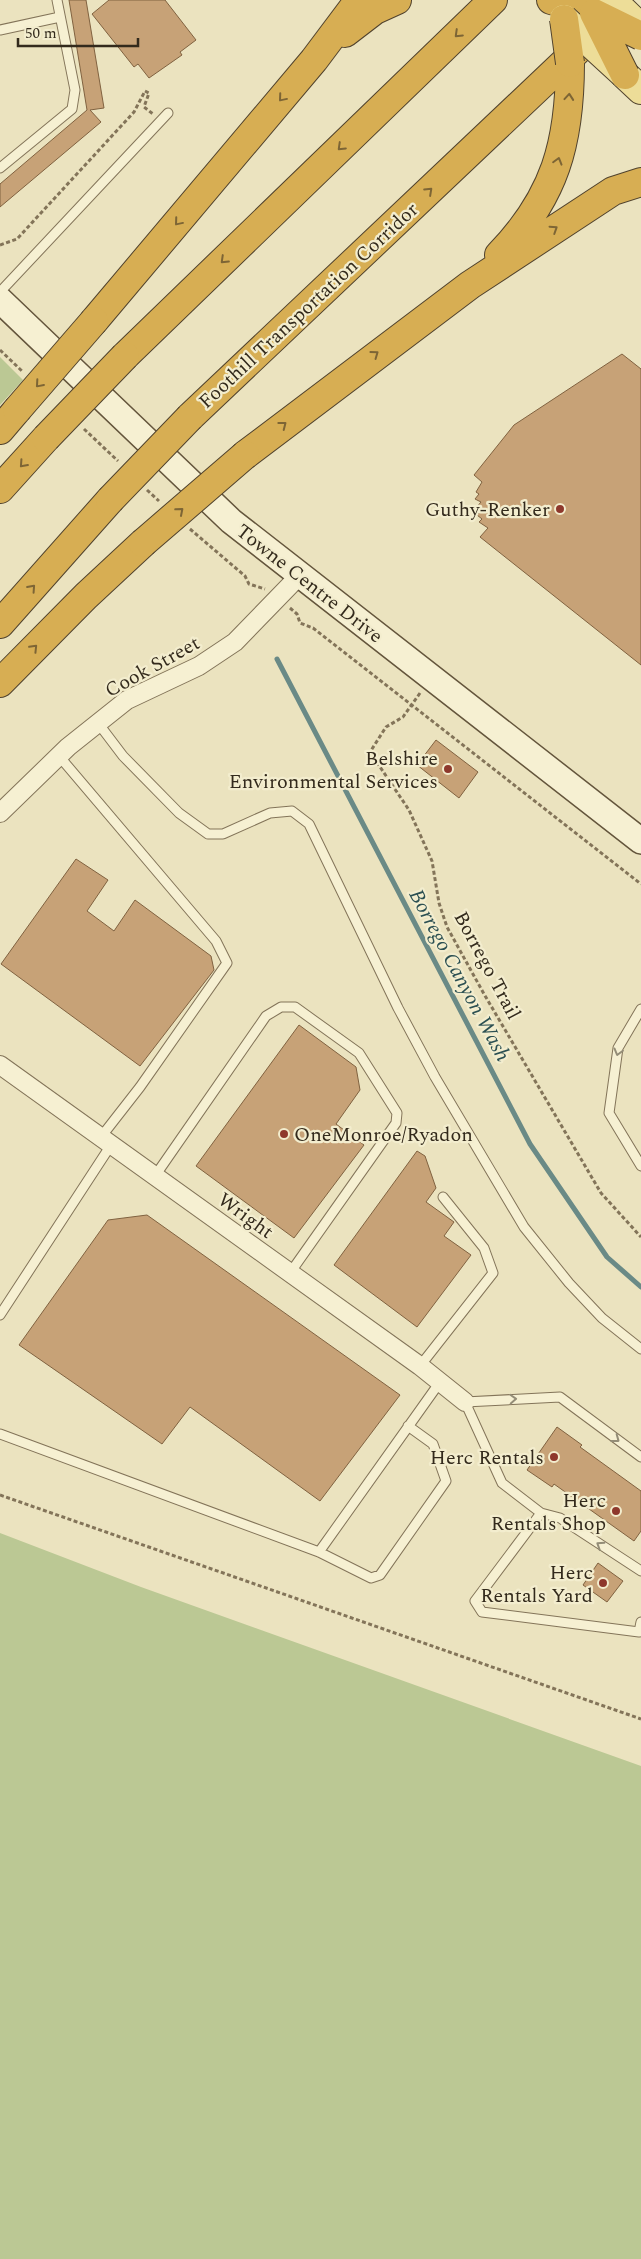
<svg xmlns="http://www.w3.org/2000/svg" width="641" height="2259" font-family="Spectral,serif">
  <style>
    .green { fill: #bbc894 }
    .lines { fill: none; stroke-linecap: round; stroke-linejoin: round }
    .stream { stroke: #6a8a86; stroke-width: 5 }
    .building { fill: #c7a277; stroke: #806240 }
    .lane-casing { stroke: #837459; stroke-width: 11 }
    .street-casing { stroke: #837459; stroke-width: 20 }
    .secondary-casing { stroke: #64553c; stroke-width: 28 }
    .primary-casing { stroke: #50422d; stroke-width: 30 }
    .highway-casing { stroke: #50422d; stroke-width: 30 }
    .path { stroke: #837459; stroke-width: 3; stroke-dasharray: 4 2.5; stroke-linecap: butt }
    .lane { stroke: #f6f0d2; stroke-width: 9 }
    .street { stroke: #f6f0d2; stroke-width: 18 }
    .secondary { stroke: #f6f0d2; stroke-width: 25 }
    .primary { stroke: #eddd98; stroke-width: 28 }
    .highway { stroke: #d7ae53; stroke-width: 28 }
    .primary-bridge-casing { stroke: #50422d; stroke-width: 30; stroke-linecap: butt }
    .highway-bridge-casing { stroke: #50422d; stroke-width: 30; stroke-linecap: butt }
    .primary-bridge { stroke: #eddd98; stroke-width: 28 }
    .highway-bridge { stroke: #d7ae53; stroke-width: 28 }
    .oneway { stroke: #7d6535 }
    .oneway2 { stroke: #948d77 }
    .poi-dot { fill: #8e382c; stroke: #f3edce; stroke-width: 2 }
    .labels { text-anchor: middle; stroke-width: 4.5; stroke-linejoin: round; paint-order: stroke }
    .street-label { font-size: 20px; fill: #332a1c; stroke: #f3edce }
    .poi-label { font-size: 20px; fill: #332a1c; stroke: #f3edce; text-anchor: end }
    .water-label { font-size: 21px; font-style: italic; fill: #2c5052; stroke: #f3edce }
  </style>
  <rect width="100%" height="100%" fill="#ebe3bf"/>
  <!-- green -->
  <path class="green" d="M0,357L23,380L0,405Z
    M0,1533L141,1587L641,1766V2259H0Z"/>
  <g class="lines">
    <!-- stream -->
    <path class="stream" d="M277,659L530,1144L607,1257L641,1287"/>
  </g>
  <!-- building -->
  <path class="building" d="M69,0H86L104,108L90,110L101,122L0,207V184L87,110Z
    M109,0H165L196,40L180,52L182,55L149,78L138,64L134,67L92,14Z
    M622,354L641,369V665L480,537L488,528L479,522L482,519L477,515L481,511L476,508L481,502L475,499L479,494L476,492L482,482L474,475L514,425Z
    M436,740L478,772L459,798L417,765Z
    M76,859L108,880L87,911L114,931L135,900L211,956L214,970L140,1066L1,964Z
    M299,1025L356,1067L360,1090L336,1124L364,1145L294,1238L196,1166Z
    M417,1151L425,1156L436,1188L426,1202L454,1222L444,1236L471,1255L417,1327L334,1265Z
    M147,1215L400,1395L320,1501L190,1407L162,1444L19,1345L108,1220Z
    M557,1427L582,1445L580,1447L641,1491V1531L634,1541L554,1484L552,1487L527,1470Z
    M598,1563L623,1581L607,1602L583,1585Z"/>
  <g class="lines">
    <!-- lane casing -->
    <g class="lane-casing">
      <path id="lane" d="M0,30L60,17
        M0,168L72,109L75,90L57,0
        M0,292L168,113
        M98,723L123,756L179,813L208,834H223L270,813L292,811L309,824L398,1008L435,1077L524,1227L569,1283L602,1318L641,1349
        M59,756L216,941L227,963L140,1087L101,1137
        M641,1009L618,1048L609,1113L641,1166
        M155,1176L266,1016L281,1007H295L359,1053L397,1113L396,1123L290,1273
        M0,1315L111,1145
        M420,1366L493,1273L484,1248L443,1197
        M0,1434L319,1552L371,1578L380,1575L446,1481L433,1444L408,1426
        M641,1457L560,1397L465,1402L502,1483L541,1513L560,1518L641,1571
        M541,1513L475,1601L482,1612L639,1632L641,1622
        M319,1552L440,1382"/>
    </g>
    <!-- street casing -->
    <g class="street-casing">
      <path id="street" d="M0,813L68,747L127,700L199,666L235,642L300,575
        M0,1065L420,1366L465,1402"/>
    </g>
    <!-- secondary casing -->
    <g class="secondary-casing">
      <path id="secondary" d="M0,300L231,521L641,841"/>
    </g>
    <!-- primary casing -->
    <g class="primary-casing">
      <path id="primary" d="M625,75L641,90"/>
    </g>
    <!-- highway casing -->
    <g class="highway-casing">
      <path id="highway" d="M551,0L594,13
        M345,33L375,10L397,0
        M499,255C555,197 570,143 570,63
        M94,321L314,60L359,0
        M125,356L493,0
        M190,417L585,43
        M0,430L17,410
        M245,455L470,285L613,191L641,182
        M0,489L46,438
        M0,624L110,500
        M0,683L86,596L143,543"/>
    </g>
    <!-- path -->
    <path class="path" d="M145,91L149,93L144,107L153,114
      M0,245L17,239L134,112L145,91
      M0,350L23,372
      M84,429L118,461
      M147,490L159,501
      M190,529L245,576L249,584L265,589
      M290,608L297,614L300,623L313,628L641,884
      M420,693L403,717L386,727L370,752L409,810L432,861L439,903L447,927L484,994L601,1193L641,1237
      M0,1495L641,1719"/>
    <!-- lane -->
    <use href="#lane" class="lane"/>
    <!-- street -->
    <use href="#street" class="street"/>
    <!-- secondary -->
    <use href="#secondary" class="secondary"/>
    <!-- primary -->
    <use href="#primary" class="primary"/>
    <!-- highway -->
    <use href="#highway" class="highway"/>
    <!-- primary-bridge casing -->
    <g class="primary-bridge-casing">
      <path id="primary-bridge" d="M612,0L641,28
        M564,19L624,74"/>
    </g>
    <!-- highway-bridge casing -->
    <g class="highway-bridge-casing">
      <path id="highway-bridge" d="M594,13L625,75
        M594,13L641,36
        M564,19L570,63
        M17,410L94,321
        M46,438L125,356
        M110,500L190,417
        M143,543L245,455"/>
    </g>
    <!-- primary-bridge -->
    <use href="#primary-bridge" class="primary-bridge"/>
    <!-- highway-bridge -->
    <use href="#highway-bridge" class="highway-bridge"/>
  </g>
  <!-- one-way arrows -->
  <defs><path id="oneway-chevron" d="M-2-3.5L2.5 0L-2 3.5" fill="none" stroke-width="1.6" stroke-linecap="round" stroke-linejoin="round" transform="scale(1.25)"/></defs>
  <g class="oneway">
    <use href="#oneway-chevron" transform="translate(458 34) rotate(136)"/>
    <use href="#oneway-chevron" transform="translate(569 97) rotate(-85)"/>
    <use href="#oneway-chevron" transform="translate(282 98) rotate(130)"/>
    <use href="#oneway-chevron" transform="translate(341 147) rotate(136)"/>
    <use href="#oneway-chevron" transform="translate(558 161) rotate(-74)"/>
    <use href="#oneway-chevron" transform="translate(429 191) rotate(-43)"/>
    <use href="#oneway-chevron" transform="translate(178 222) rotate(130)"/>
    <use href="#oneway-chevron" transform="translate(554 229) rotate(-33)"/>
    <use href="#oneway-chevron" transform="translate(224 260) rotate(136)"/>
    <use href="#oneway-chevron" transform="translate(375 354) rotate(-36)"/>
    <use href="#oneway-chevron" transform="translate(39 384) rotate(131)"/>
    <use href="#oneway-chevron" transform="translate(283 425) rotate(-38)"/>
    <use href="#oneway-chevron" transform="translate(23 464) rotate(132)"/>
    <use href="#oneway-chevron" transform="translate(180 511) rotate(-41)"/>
    <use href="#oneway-chevron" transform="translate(32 588) rotate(-48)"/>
    <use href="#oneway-chevron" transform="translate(34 648) rotate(-46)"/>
  </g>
  <g class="oneway2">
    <use href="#oneway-chevron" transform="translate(618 1052) rotate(105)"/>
    <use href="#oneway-chevron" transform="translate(513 1399) rotate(-3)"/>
    <use href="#oneway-chevron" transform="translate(616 1439) rotate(37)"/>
    <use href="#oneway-chevron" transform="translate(600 1545) rotate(-147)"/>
  </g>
  <!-- markers -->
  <g class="poi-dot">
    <circle cx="560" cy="509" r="5"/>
    <circle cx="448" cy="769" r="5"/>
    <circle cx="284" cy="1134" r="5"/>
    <circle cx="554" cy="1457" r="5"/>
    <circle cx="616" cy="1511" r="5"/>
    <circle cx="603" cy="1583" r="5"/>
  </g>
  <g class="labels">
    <!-- street labels -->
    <g class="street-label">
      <text transform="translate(308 305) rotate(-43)" y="7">Foothill Transportation Corridor</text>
      <text transform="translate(310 583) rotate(38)" y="7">Towne Centre Drive</text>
      <text transform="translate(152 666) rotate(-29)" y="7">Cook Street</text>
      <text transform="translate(488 965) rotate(62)" y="7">Borrego Trail</text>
      <text transform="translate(246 1215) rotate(36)" y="7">Wright</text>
    </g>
    <!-- poi labels -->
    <g class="poi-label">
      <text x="550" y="516">Guthy-Renker</text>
      <text x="438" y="765">Belshire<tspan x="438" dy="23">Environmental Services</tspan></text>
      <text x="294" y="1141" text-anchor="start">OneMonroe/Ryadon</text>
      <text x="544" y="1464">Herc Rentals</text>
      <text x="606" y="1507">Herc<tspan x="606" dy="23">Rentals Shop</tspan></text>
      <text x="593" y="1579">Herc<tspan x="593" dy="23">Rentals Yard</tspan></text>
    </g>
    <!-- water labels -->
    <g class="water-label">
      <text transform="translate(460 975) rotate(62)" y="7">Borrego Canyon Wash</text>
    </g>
  </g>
  <!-- scale -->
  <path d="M18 38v8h120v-8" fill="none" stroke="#332a1c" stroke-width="2.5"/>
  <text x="25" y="38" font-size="15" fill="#332a1c" stroke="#f3edce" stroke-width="4" paint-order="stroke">50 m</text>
</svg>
